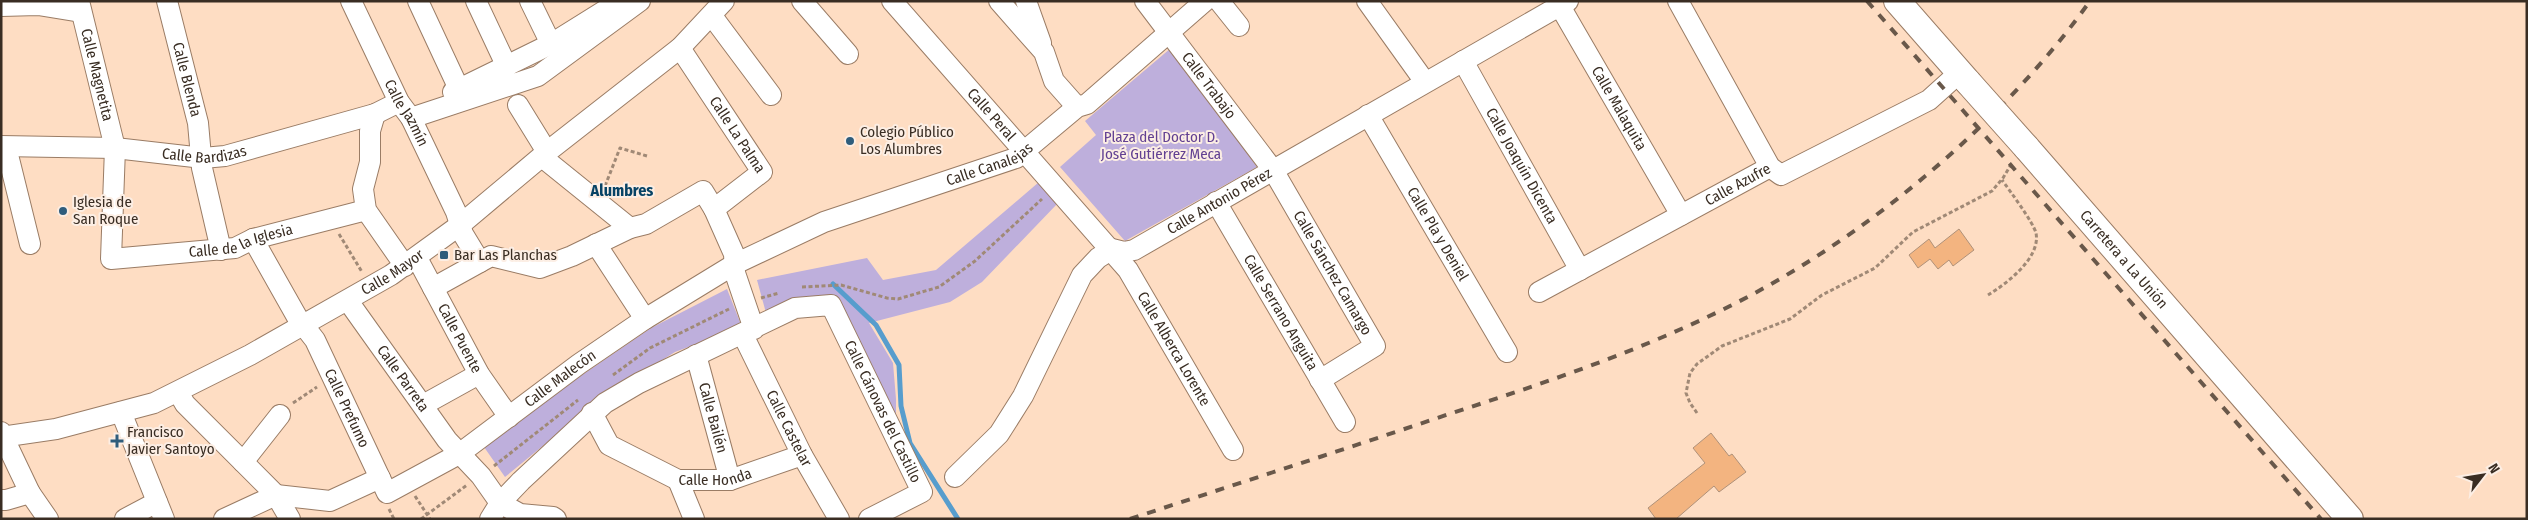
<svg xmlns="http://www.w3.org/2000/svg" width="2528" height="520" font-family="'Fira Sans Condensed',sans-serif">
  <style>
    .green { fill: #beafdc }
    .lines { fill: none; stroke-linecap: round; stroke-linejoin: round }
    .stream { stroke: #579dcd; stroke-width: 5 }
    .building { fill: #f3b480; stroke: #af9179 }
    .minor-casing { stroke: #9a7c65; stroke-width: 22 }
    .major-casing { stroke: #9a7c65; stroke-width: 28 }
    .path { stroke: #a08976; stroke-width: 3; stroke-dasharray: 4 2.5; stroke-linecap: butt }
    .minor { stroke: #fff; stroke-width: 20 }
    .major { stroke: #fff; stroke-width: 26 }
    .rail { stroke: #69584a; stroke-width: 4; stroke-dasharray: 9 9; stroke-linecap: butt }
    .major-bridge-casing { stroke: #9a7c65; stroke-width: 28; stroke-linecap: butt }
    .major-bridge { stroke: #fff; stroke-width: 26 }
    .poi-dot { fill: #2f5d7c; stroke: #fceee4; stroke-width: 2 }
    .labels { text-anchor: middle; stroke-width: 4; stroke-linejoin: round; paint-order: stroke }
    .street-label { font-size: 15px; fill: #392d23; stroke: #fceee4 }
    .poi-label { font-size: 15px; fill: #392d23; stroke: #fceee4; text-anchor: start }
    .park-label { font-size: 15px; fill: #624092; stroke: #fceee4 }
    .neighbourhood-label { font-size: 16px; font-weight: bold; fill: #074365; stroke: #fceee4 }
  </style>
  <rect width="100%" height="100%" fill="#feddc3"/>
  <!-- green -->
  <path class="green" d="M1171,48L1257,167L1125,241L1060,167L1096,135L1085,121Z
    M1039,182L1058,203L982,282L950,302L869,323L893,363L896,399V419L832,295L766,313L757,280L867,258L883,280L936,270Z
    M727,289L742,327L675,352L600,399L505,477L484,447L560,390L651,328Z"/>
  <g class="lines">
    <!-- stream -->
    <path class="stream" d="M833,284L876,325L899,365L901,406L910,443L958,519"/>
  </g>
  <!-- building -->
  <path class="building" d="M1959,229L1974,250L1953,266L1949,260L1938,269L1930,259L1918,268L1909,255L1929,239L1935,248Z
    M1711,433L1729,456L1732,454L1746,472L1719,492L1714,486L1676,519H1656L1648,508L1705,463L1693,448Z"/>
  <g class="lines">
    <!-- minor casing -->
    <g class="minor-casing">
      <g id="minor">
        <path id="s1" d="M79,1L115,148L111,259L235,248L253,239L366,210"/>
        <path id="s2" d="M167,1L198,123L202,168L221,250"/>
        <path id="s3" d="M351,1L399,102L411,118L456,212L463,234L480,262L433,288"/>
        <path d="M418,1L459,89"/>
        <path d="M476,1L507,67"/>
        <path d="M530,1L551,44"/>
        <path d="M802,1L848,54"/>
        <path id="s4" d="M892,1L1128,270L1233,450"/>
        <path d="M999,1L1044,52L1054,81L1077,107"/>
        <path d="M1026,1L1041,43"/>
        <path id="s5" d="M1145,1L1273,170L1375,346L1320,380"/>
        <path d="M1219,1L1239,26"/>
        <path d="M1367,1L1425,82"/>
        <path id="s6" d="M1557,1L1681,215"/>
        <path d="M1678,1L1770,167L1781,175L1929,100L1959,73"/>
        <path d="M1,6L38,5L81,12"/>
        <path d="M712,16L771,95"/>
        <path id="s7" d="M680,48L762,172L714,209L734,254L735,273L754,329"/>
        <path id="s8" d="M1463,61L1580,270"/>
        <path d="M453,92L551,44L620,1"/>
        <path d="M518,105L547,152"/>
        <path d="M375,114L370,131V162L363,189L366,210L405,266"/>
        <path id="s9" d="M1368,115L1507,352"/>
        <path d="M411,118L538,76L640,1"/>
        <path id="s10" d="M1,146L115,148L203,158L225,156L375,114L399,102"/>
        <path d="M6,147L30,244"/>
        <path d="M542,157L630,228"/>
        <path id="s11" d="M1216,202L1345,422"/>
        <path id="s12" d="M253,239L297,317L315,340L387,493L459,454L579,364L645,319L735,264L824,222L1016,158L1077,107L1087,104L1205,1"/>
        <path d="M596,244L645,319"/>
        <path id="s13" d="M417,258L479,374L509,417"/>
        <path d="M480,262L491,256L540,268L572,256L630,228L646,224L703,191L714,209"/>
        <path id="s14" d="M1539,292L1770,167"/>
        <path id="s15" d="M348,301L447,440L481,476L500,503L520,514L553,517L556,519"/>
        <path id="s16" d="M743,335L802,455L839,519"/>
        <path id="s17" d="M696,355L730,480"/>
        <path d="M178,392L185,404L276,495L290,519"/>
        <path d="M423,405L479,374"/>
        <path d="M121,412L164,519"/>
        <path id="s18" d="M592,413L609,445L678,480H730L802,455"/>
        <path d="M1,432L30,493L48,519"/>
        <path id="s19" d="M1,437L56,429L154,403L250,355L391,275L460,225L547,152L680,48L724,1"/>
        <path d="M243,462L280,415"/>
        <path id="s20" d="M955,477L999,434L1023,396L1082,275L1098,258L1112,249L1124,252L1134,250L1568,1"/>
        <path d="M678,480L694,519"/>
        <path d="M1,500H6L30,493"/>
        <path d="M125,519L157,502"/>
        <path d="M224,519L276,495L330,501L380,478"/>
        <path id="s21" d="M490,519L500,503L521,481L605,403L639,383L795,308L831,305L922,492L869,519"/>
      </g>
    </g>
    <!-- major casing -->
    <g class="major-casing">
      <g id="major">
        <path d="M1897,1L1968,82"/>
        <path id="s22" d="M2026,147L2350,519"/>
      </g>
    </g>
    <!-- path -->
    <path class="path" d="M605,186L620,148L647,156
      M339,234L362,272
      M802,287L841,285L887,298L898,299L939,287L975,261L1042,199
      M1988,295C2006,284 2041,258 2036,233C2033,222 2010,191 2002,180
      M761,298L779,293
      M613,375L650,348L729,309
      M293,403L317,387
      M1697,413L1690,403L1686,393L1690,373L1697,364L1722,346L1790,319L1822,295L1875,268L1913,232L1992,191L2003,178L2012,163
      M494,466L578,400
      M415,496L430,519
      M389,509L394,519
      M421,519L467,485"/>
    <!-- minor -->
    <use href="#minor" class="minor"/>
    <!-- major -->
    <use href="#major" class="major"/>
    <!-- rail -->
    <path class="rail" d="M1867,1L2321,519
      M1130,519C1236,484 1343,450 1449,414C1545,383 1640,351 1730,306C1864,239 2003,123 2090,1"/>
    <!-- major-bridge casing -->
    <g class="major-bridge-casing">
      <path id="major-bridge" d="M1968,82L2026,147"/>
    </g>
    <!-- major-bridge -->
    <use href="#major-bridge" class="major-bridge"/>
  </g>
  <!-- markers -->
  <g class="poi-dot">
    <circle cx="850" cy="141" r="5"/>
    <circle cx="63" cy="211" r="5"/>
    <rect x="439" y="250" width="10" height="10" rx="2.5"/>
    <path d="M114.5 433.5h5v5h5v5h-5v5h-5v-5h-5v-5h5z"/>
  </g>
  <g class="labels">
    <!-- street labels -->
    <g class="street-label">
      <text dy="5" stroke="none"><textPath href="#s1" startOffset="76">Calle Magnetita</textPath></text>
      <text dy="5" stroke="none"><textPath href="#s2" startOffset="81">Calle Blenda</textPath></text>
      <text dy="5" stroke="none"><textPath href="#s5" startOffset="106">Calle Trabajo</textPath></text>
      <text dy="5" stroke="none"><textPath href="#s6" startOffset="124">Calle Malaquita</textPath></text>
      <text dy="5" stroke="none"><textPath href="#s3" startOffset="125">Calle Jazmín</textPath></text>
      <text dy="5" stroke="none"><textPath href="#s4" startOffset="151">Calle Peral</textPath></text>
      <text dy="5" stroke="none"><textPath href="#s7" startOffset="104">Calle La Palma</textPath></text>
      <text dy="5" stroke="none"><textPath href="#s10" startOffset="204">Calle Bardizas</textPath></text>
      <text dy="5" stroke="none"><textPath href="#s12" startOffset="979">Calle Canalejas</textPath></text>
      <text dy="5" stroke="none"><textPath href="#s8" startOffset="120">Calle Joaquín Dicenta</textPath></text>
      <text dy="5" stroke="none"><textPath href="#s14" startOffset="226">Calle Azufre</textPath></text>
      <text dy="5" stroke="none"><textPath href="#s20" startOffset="402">Calle Antonio Pérez</textPath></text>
      <text dy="5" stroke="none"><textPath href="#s9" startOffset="138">Calle Pla y Deniel</textPath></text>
      <text dy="5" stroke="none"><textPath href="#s1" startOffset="394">Calle de la Iglesia</textPath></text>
      <text dy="5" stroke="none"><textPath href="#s22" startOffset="149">Carretera a La Unión</textPath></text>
      <text dy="5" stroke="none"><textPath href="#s19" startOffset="429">Calle Mayor</textPath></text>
      <text dy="5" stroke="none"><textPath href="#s5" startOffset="331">Calle Sánchez Camargo</textPath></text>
      <text dy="5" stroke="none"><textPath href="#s11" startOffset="128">Calle Serrano Anguita</textPath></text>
      <text dy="5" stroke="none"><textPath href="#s13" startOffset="91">Calle Puente</textPath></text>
      <text dy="5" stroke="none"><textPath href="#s4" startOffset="449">Calle Alberca Lorente</textPath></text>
      <text dy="5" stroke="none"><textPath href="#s15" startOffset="95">Calle Parreta</textPath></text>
      <text dy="5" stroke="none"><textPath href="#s12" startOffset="496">Calle Malecón</textPath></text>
      <text dy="5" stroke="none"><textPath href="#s12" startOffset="194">Calle Prefumo</textPath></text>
      <text dy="5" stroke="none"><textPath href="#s21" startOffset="531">Calle Cánovas del Castillo</textPath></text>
      <text dy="5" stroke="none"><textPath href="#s17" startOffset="65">Calle Bailén</textPath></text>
      <text dy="5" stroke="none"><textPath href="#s16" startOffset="104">Calle Castelar</textPath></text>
      <text dy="5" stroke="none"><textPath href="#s18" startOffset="151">Calle Honda</textPath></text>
    </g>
    <!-- poi labels -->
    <g class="poi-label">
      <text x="860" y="137">Colegio Público<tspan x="860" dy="17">Los Alumbres</tspan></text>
      <text x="73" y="207">Iglesia de<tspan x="73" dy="17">San Roque</tspan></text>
      <text x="454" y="260">Bar Las Planchas</text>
      <text x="127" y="437">Francisco<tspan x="127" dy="17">Javier Santoyo</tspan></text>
    </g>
    <!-- park labels -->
    <g class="park-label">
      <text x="1161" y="142">Plaza del Doctor D.<tspan x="1161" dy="17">José Gutiérrez Meca</tspan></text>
    </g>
    <!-- neighbourhood labels -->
    <g class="neighbourhood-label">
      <text x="622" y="196">Alumbres</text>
    </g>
  </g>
  <!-- border -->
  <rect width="2528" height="520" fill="none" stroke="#392d23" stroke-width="5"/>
  <!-- north arrow -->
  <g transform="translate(2483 475) rotate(59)" stroke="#fceee4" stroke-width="4" paint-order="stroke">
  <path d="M0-4L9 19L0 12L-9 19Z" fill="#392d23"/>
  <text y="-8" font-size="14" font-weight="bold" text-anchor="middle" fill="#392d23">N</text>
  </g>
</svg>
